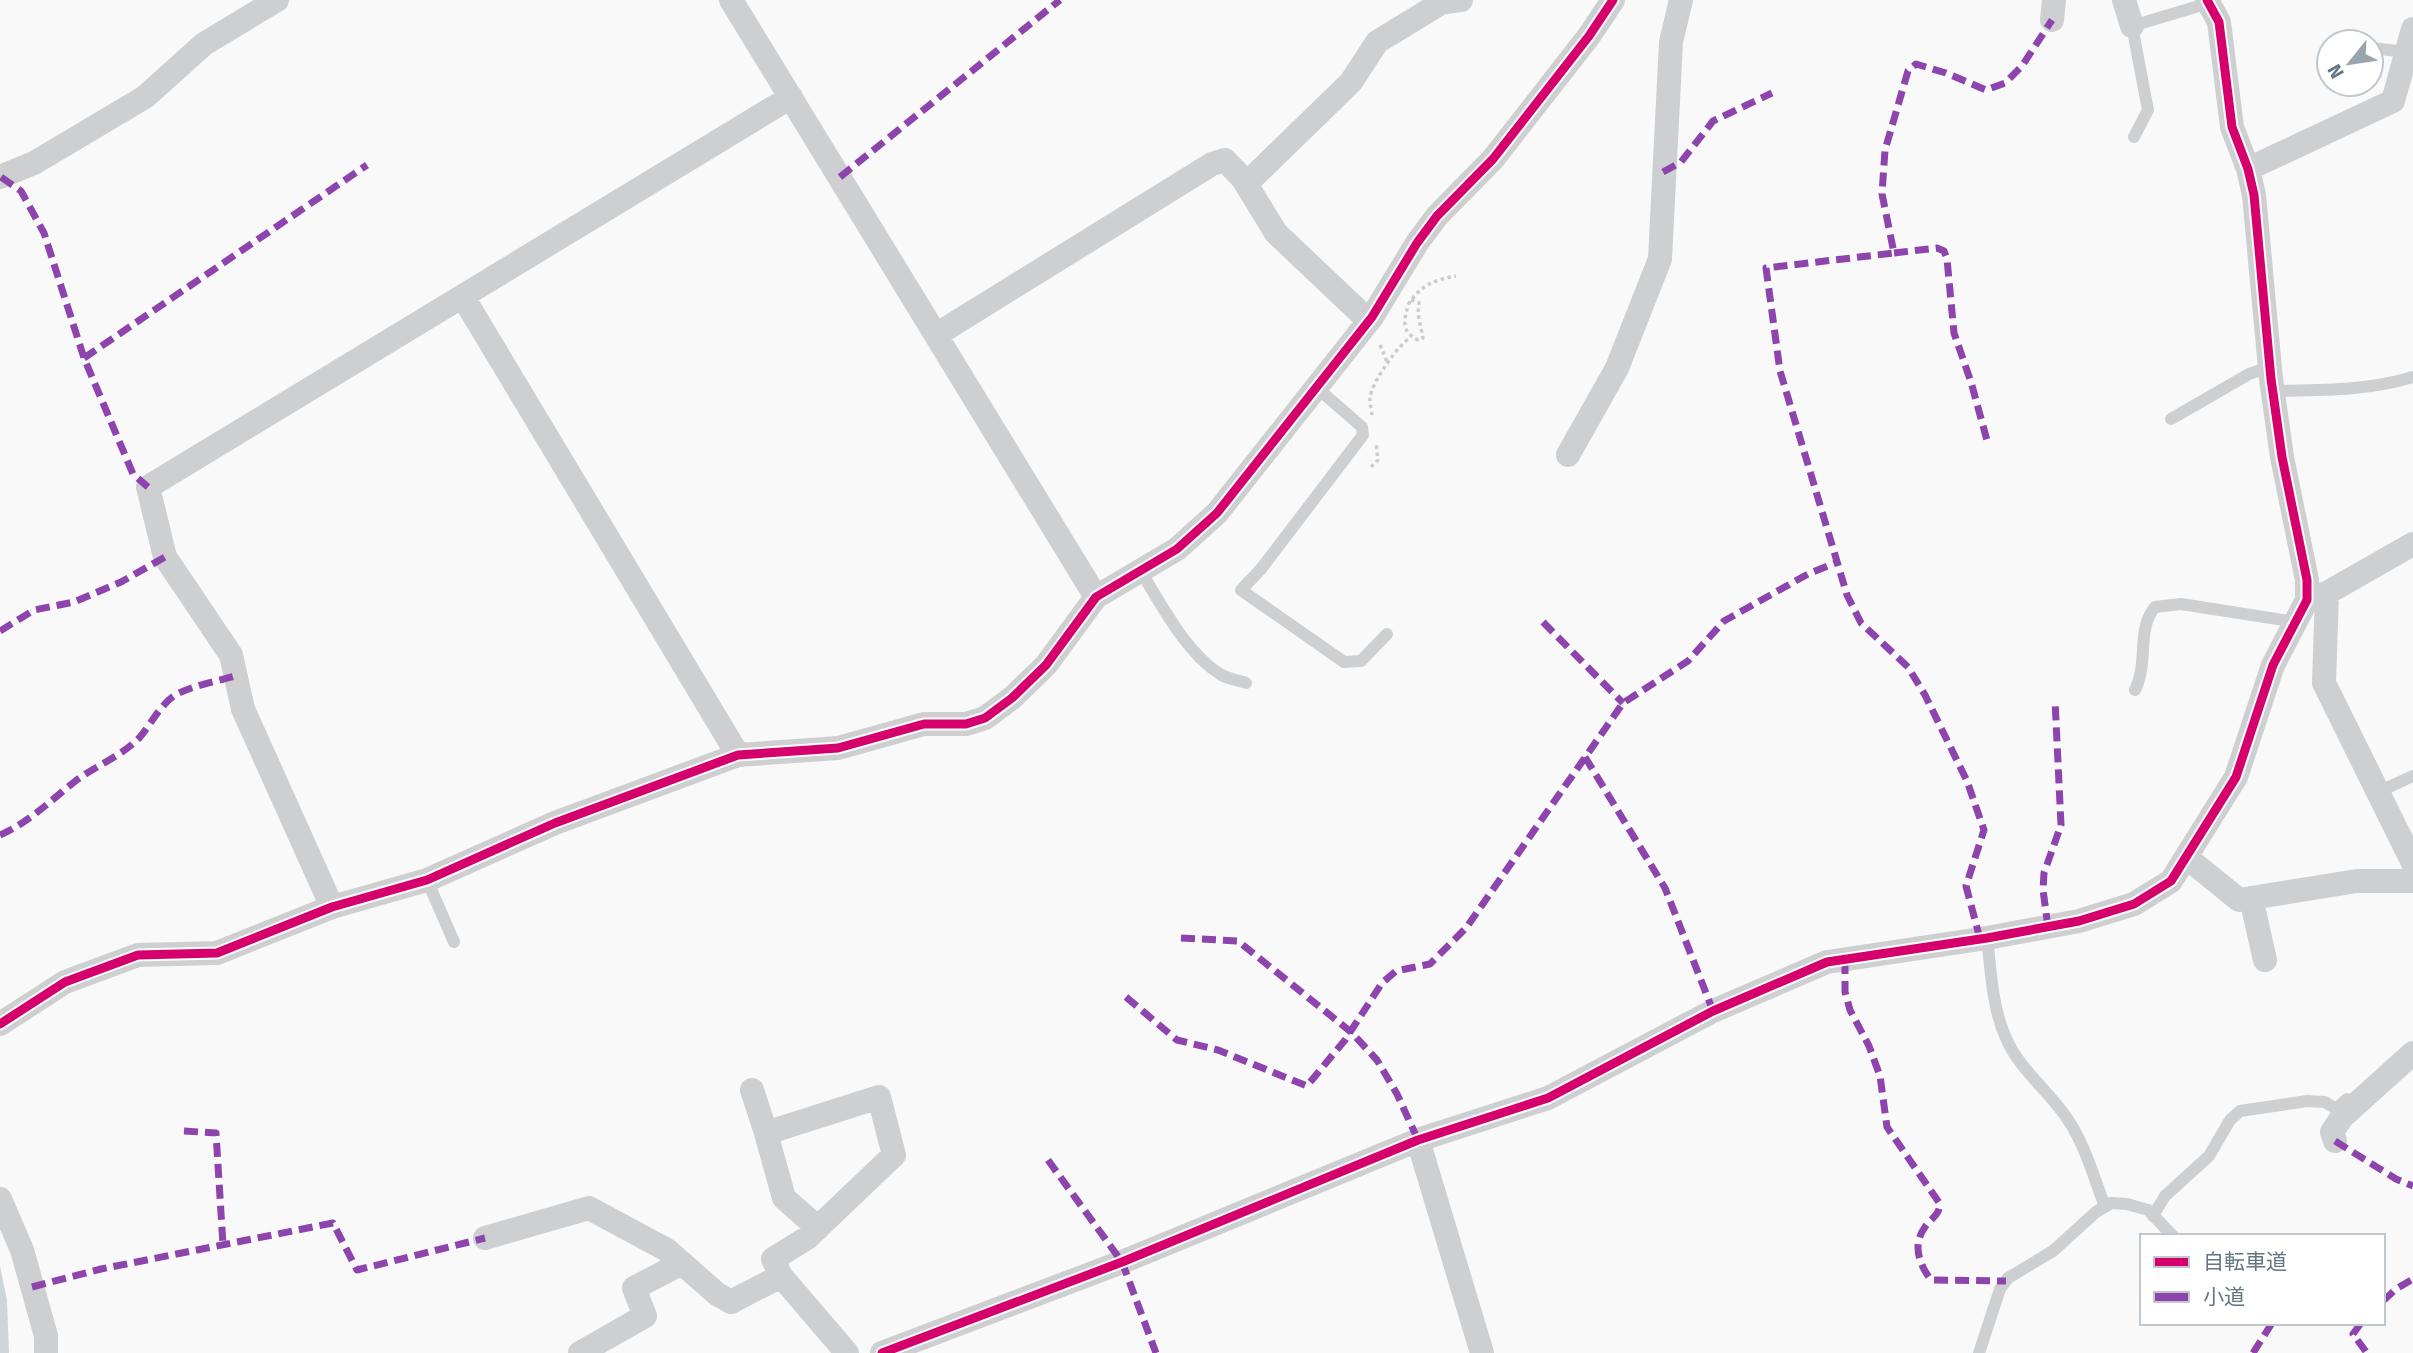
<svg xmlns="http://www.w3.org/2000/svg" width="2413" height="1353" font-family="'Fira Sans','Noto Sans JP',sans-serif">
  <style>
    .water { fill: #ced6d9 }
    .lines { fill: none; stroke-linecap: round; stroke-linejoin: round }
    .path { stroke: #cbcccd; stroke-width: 3.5; stroke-dasharray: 3.5 3.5; stroke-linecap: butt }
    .service { stroke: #cecfd0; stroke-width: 12 }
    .minor { stroke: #cecfd0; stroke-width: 24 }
    .quiet { stroke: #8e44ad; stroke-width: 7; stroke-dasharray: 14 7; stroke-linecap: butt }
    .cycleway-casing { stroke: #fff; stroke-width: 13 }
    .cycleway { stroke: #d6006c; stroke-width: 9 }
  </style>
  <rect width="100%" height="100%" fill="#f9f9f9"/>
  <!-- water -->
  <path class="water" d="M0,1266L7,1300L9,1353H0Z"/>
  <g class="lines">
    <!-- path -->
    <path class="path" d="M1411,300L1419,303L1418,314L1423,338L1418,340C1400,331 1404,319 1409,303C1423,284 1434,280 1456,276
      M1380,345L1388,364
      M1372,415C1372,410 1369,403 1370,398C1371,383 1399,344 1411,337
      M1371,467L1378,460L1376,443"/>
    <!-- service -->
    <path class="service" d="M2371,48L2406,52
      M2134,137L2148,110L2132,26L2209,3
      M1316,387L1362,427L1363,435L1261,569L1241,590L1344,662L1361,661L1387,634
      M2273,391C2320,390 2367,391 2413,377
      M2171,419L2249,374L2270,367
      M1140,570C1161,604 1186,653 1220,674C1227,679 1238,680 1246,683
      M2135,690C2149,662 2136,630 2155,607L2181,604L2296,622
      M2378,792L2413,776
      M427,880L454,942
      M1987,938C1991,971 1992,1007 2006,1038C2018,1067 2046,1089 2064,1114C2084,1141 2093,1175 2105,1207
      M2153,1216L2165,1196L2209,1156L2230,1120L2240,1111L2307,1101L2325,1102L2336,1109L2347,1099
      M1979,1353L2000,1289L2008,1278L2053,1251L2096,1212L2111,1203L2127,1204L2148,1210L2173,1236"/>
    <!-- minor -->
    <path class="minor" d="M731,0L1096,597
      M2124,0L2132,26
      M2052,20L2054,0
      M2248,169L2393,101L2413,29
      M0,177L34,163L145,97L204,44L277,0
      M1246,184L1351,82L1377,42L1441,3L1461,0
      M463,297L738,755
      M936,335L1212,164L1225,160L1243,179L1276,233L1369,321
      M1568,455L1617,368L1660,259L1671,42L1681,0
      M2327,593L2324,683L2413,863
      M2311,598L2327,593L2413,544
      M2186,857L2239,900L2357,881H2413
      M2251,898L2265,960
      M332,907L243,709L231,655L165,557L148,487L791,97
      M0,1024L65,982L138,955L217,953L332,907L427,880L555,823L738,755L838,748L924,724H966L985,718L1012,698L1046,665L1096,597L1177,549L1217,513L1372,317L1417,243L1437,216L1493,159L1589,36L1613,0
      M752,1090L766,1133L784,1198L818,1228
      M766,1133L879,1097L894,1155L807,1238L773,1259L781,1276
      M1418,1140L1482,1353
      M2335,1141L2332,1132L2342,1117L2413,1053
      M0,1199L22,1250L46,1336V1353
      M485,1238L589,1208L667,1250L717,1294L731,1302L781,1276L847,1353
      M580,1353L645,1316L634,1288L682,1263
      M882,1353L1122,1262L1418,1140L1548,1098L1713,1011L1827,962L1987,938L2079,921L2134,904L2171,881L2236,777L2273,665L2307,600V580L2282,457L2271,379L2254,195L2248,169L2232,127L2219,22L2207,0"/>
    <!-- quiet -->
    <path class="quiet" d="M1663,172L1681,162L1713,121L1772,93
      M1,177L21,191L44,233L84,358L133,474L148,487
      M840,177L1060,0
      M1894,253L1937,248L1944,251L1947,259L1954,333L1971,382L1988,444
      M84,358L367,165
      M1543,622L1623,703
      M0,631L34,610L74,602L121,582L165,557
      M1585,757L1665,888L1713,1011
      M0,835C30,822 52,799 78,779C98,765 123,755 140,737C152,723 162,701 179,693C196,685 217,681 235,676
      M2048,927L2043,890L2044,873L2061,825L2055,700
      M1181,938L1238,941L1351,1032L1377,1060L1397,1094L1418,1140
      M1980,939L1966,886L1984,830L1967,781L1925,695L1908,667L1861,623L1847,595L1780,371L1766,268L1894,253L1882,194L1885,150L1908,71L1916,64L1946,73L1986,90L2005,83L2022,66L2052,20
      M1845,960V992L1850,1010L1869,1046L1880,1076L1887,1127L1940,1204C1939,1216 1931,1218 1925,1227C1912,1245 1919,1264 1931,1280L2006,1281
      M1126,997L1177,1040L1218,1050L1307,1086L1345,1040L1382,983L1396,971L1430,964L1466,928L1623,703L1688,661L1724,621L1808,574L1838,562
      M184,1131L216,1133L223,1245
      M2335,1141L2396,1179L2413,1186
      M1048,1160L1122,1262L1156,1353
      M32,1287L101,1269L333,1223L357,1270L485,1238
      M2383,1301L2396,1289L2413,1279
      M2361,1323L2353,1334L2367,1353
      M2253,1353L2272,1323"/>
    <!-- cycleway casing -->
    <g class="cycleway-casing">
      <path id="cycleway" d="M0,1024L65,982L138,955L217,953L332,907L427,880L555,823L738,755L838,748L924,724H966L985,718L1012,698L1046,665L1096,597L1177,549L1217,513L1372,317L1417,243L1437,216L1493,159L1589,36L1613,0
        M882,1353L1122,1262L1418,1140L1548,1098L1713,1011L1827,962L1987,938L2079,921L2134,904L2171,881L2236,777L2273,665L2307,600V580L2282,457L2271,379L2254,195L2248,169L2232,127L2219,22L2207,0"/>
    </g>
    <!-- cycleway -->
    <use href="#cycleway" class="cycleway"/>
  </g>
  <!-- legend -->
  <rect x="2140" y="1234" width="245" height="91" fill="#ffffff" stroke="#c1c8cd" stroke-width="2"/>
  <rect x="2154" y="1257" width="35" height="10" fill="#d6006c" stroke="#c1c8cd" stroke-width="2"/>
  <text x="2203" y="1269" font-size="21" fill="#657683">自転車道</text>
  <rect x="2154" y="1292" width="35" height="10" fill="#8e44ad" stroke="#c1c8cd" stroke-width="2"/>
  <text x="2203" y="1304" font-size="21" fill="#657683">小道</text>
  <!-- north arrow -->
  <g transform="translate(2350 63) rotate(240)"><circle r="33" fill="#ffffff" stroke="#c1c8cd" stroke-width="2"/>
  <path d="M0-5L12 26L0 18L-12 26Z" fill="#99a4ac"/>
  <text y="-10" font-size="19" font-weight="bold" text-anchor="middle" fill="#657683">N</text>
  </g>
</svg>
